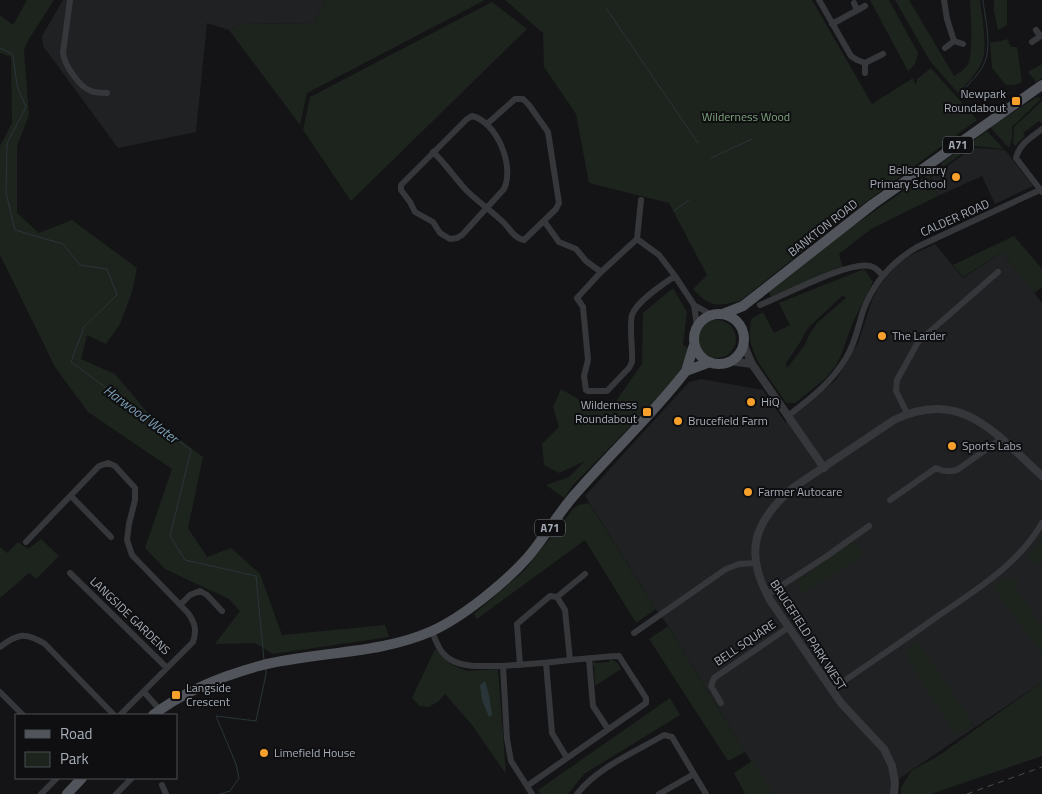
<svg xmlns="http://www.w3.org/2000/svg" width="1042" height="794" font-family="'Titillium Web',sans-serif">
  <style>
    .built { fill: #202123 }
    .green { fill: #1c241d; fill-rule: evenodd }
    .water { fill: #2a353a }
    .lines { fill: none; stroke-linecap: round; stroke-linejoin: round }
    .stream { stroke: #2a353a; stroke-width: 1 }
    .minor { stroke: #35373b; stroke-width: 6 }
    .tertiary { stroke: #35373b; stroke-width: 8 }
    .primary { stroke: #51545a; stroke-width: 10 }
    .rail { stroke: #484b50; stroke-width: 1; stroke-dasharray: 6 5; stroke-linecap: butt }
    .poi-dot { fill: #f7a02b; stroke: #0f0f11; stroke-width: 2 }
    .labels { text-anchor: middle; stroke-width: 4; stroke-linejoin: round; paint-order: stroke }
    .shield { fill: #0f0f11; stroke: #797e85; stroke-width: 1 }
    .shield-label { font-size: 11px; font-weight: bold; fill: #a6adb7 }
    .poi-label { font-size: 12px; fill: #a6adb7; stroke: #0f0f11; text-anchor: start }
    .park-label { font-size: 12px; fill: #7da37c; stroke: #0f0f11 }
    .street-label { font-size: 12px; fill: #a6adb7; stroke: #0f0f11 }
    .water-label { font-size: 14px; font-style: italic; fill: #7b9eb3; stroke: #0f0f11 }
  </style>
  <rect width="100%" height="100%" fill="#141416"/>
  <!-- built -->
  <path class="built" d="M63,0H325L314,24L245,23L229,30L207,23L196,132L118,148L43,46L42,36Z
    M977,148L1005,150L1033,186L995,204L982,176L938,196L931,178L970,150Z
    M935,244L963,278L1002,252L1042,303V682L900,778L892,794H773L745,752L668,626L656,609L585,496L689,382L701,379L763,390L785,422L836,380L858,343L872,300L878,288L887,276L897,265L909,256Z"/>
  <!-- green -->
  <path class="green" d="M27,0H54L29,39L24,50L29,115L17,146V213L39,233L72,220L137,268L132,292L120,324L106,344L87,335L81,359L115,374L153,419L203,457L188,528L207,557L231,548L260,574L282,635L385,625L389,637L273,654L255,643L215,644L240,611L229,599L165,569L145,548L172,469L88,412L55,367L0,255V146L12,123L11,57L0,53V15L13,25Z
    M325,0H485L307,93L300,125L229,30L245,23L314,24Z
    M505,0H812L872,104L913,78L915,84L917,83V79L931,68L977,120L843,219L740,301C715,307 711,307 693,289L707,275L669,203L589,183L576,114L544,67L543,33Z
    M870,0H889L918,53L915,64L908,71Z
    M895,0H909L954,76C960,72 967,68 969,62C973,48 971,14 970,0H980C982,15 988,49 982,62C979,70 964,88 958,93L930,61Z
    M994,0H1007V25L998,30L994,11Z
    M492,2L527,29L351,201L303,130L310,97Z
    M1007,39L1011,47H1017L1022,82L1015,85H1006L992,68L990,42H997Z
    M1042,64V78L1036,82L1028,72Z
    M1037,97L1041,99L1012,127V139L1009,148L990,127Z
    M1042,101V124L1039,121L1023,133L1025,136L1015,146L1013,143L1014,127Z
    M987,131L1004,149L973,146L943,167L941,163Z
    M938,166L941,170L930,177L932,188L931,189L935,188L938,196L871,229L839,254L843,268L771,297L769,292L826,245L922,178L925,183L924,180L926,176Z
    M1014,236L1042,269V287L1034,293L1002,252L963,277L953,265Z
    M864,269L873,282L853,322L841,355L835,367L825,379L795,403H786C774,383 753,362 750,338C749,332 751,325 751,319L763,312L774,333L790,325L779,303ZM843,295L846,298L817,323L809,335L805,345L787,368L786,363L799,344L808,328Z
    M673,288L687,312L683,345L690,349L683,365L667,389L573,485L564,498L546,485L569,477L585,461L559,473L544,465L542,444L559,427L553,407L561,389L583,402L614,404L642,364L643,313Z
    M698 339a19 19 0 1 1 38 0a19 19 0 1 1-38 0Z
    M589,503L656,609L636,623L585,540L477,619L474,614L524,571L573,509L578,505Z
    M1042,538V560L1033,566L1026,558Z
    M41,539L59,556L36,579L29,573L0,598V547L7,553L18,542L28,549Z
    M854,541L863,555L804,593L796,582Z
    M1019,578L1015,588L1042,626V654L993,587L1003,579Z
    M668,626L745,752L728,761L649,639Z
    M917,641L973,724L956,736L904,653Z
    M435,649L452,665L467,671L498,669L506,774L472,725L445,694L439,701L429,707L420,706L412,698Z
    M610,659L617,662L621,669L595,686L594,666L591,664L594,661L596,663L609,662Z
    M1042,682V756L931,794H901V788L911,771L938,756Z
    M670,698L680,715L584,774L568,794H540L538,790Z
    M752,761L773,794H745L734,773Z"/>
  <!-- water -->
  <path class="water" d="M485,681L489,695L492,715L489,717L482,700L480,685Z"/>
  <g class="lines">
    <!-- stream -->
    <path class="stream" d="M606,8L698,143
      M0,48L13,54L17,86L26,107L7,143L6,193L15,230L63,244L80,265L107,269L117,295L84,327L71,362L191,450L170,536L185,560L256,576L264,660
      M966,87C971,81 979,74 983,66C993,47 985,20 983,0
      M711,158L752,139
      M674,211L689,200
      M220,794L230,791L239,778L236,764L216,716L256,721L266,674V669"/>
    <!-- minor -->
    <path class="minor" d="M70,0L63,53C64,64 79,87 91,91C96,93 102,93 107,93
      M819,0L851,56L857,60L865,63L883,54
      M944,0L947,19L954,41L963,44
      M854,3L857,10
      M832,24L865,6
      M1036,30L1040,36
      M1032,42L1042,35
      M945,48L954,41
      M865,73V63
      M472,116C497,122 515,166 504,189L462,235L457,238L450,239L440,233L433,222L415,212L410,202L401,190V185L467,119Z
      M1042,129C1031,138 1019,144 1016,158L1042,192
      M433,152C445,163 454,177 466,190C478,202 492,211 504,223C511,230 514,238 524,240L556,209L559,203L548,132L529,105L523,99H515L487,124
      M544,221L559,242L576,249L586,261L601,272
      M637,239L641,200
      M675,276C663,284 637,301 632,315C629,325 633,350 632,362L629,368L607,391H588L586,390L584,376L588,360L583,307L577,298L601,272L637,239L659,255L675,276L694,305L697,326
      M694,305L712,315
      M760,305C783,296 848,261 870,266C875,267 879,271 882,275
      M907,413L896,391L897,380L918,342L998,272
      M789,415C811,398 831,383 846,358C855,344 858,327 863,311C873,283 892,262 917,247L1042,189
      M71,496L111,537
      M890,500L936,468C943,472 949,472 957,470L1001,439
      M26,542L99,466L108,463L115,466L135,488V500L129,524L127,540L132,555L188,613C195,623 197,630 193,642L120,715
      M70,573L167,668
      M767,595L827,556L869,526
      M557,597L585,574
      M180,605L190,595L200,591L207,595L222,611
      M432,631C437,644 440,654 453,661C465,667 479,666 491,666C534,666 576,658 619,656L646,698V703L527,786L511,761L507,739L503,666
      M634,633L726,569L739,564L755,563
      M0,647C18,633 26,632 45,644L114,715
      M589,659L593,706L608,729
      M546,663L552,733L567,758
      M520,665L517,624L550,596L557,597L565,610L570,660
      M831,690C867,665 903,641 938,616C976,590 1019,564 1042,523
      M0,692L23,715
      M144,692L160,710
      M721,703L711,686L714,678L789,627
      M162,785L166,794
      M527,786L532,794
      M41,794L57,778
      M116,794L132,778
      M577,794C598,767 635,752 664,735L672,737L706,794
      M659,794L694,774"/>
    <!-- tertiary -->
    <path class="tertiary" d="M743,343L752,364L824,468
      M729,361L752,364
      M894,794L895,783L892,766L884,749L841,703L770,600C743,552 754,521 794,487L894,420C961,387 996,434 1042,476"/>
    <!-- primary -->
    <path class="primary" d="M723,314L743,306L873,204L1042,85
      M694 339a25 25 0 1 1 50 0a25 25 0 1 1-50 0Z
      M686,371L710,362
      M153,715C183,692 222,676 259,666C316,651 378,655 432,631C463,617 506,582 528,557C546,536 559,511 578,491C612,452 650,417 682,376L686,371L694,345
      M67,794L82,778"/>
    <!-- rail -->
    <path class="rail" d="M967,794L1042,767"/>
  </g>
  <!-- markers -->
  <g class="poi-dot">
    <rect x="1011" y="96" width="10" height="10" rx="2.5"/>
    <circle cx="956" cy="177" r="5"/>
    <circle cx="882" cy="336" r="5"/>
    <circle cx="751" cy="402" r="5"/>
    <rect x="642" y="407" width="10" height="10" rx="2.5"/>
    <circle cx="678" cy="421" r="5"/>
    <circle cx="952" cy="446" r="5"/>
    <circle cx="748" cy="492" r="5"/>
    <rect x="171" y="690" width="10" height="10" rx="2.5"/>
    <circle cx="264" cy="753" r="5"/>
  </g>
  <g class="labels">
    <!-- shield labels -->
    <g class="shield">
      <rect x="943" y="136.5" width="30" height="17" rx="4"/>
      <rect x="535" y="519.5" width="30" height="17" rx="4"/>
    </g>
    <g class="shield-label">
      <text x="958" y="149">A71</text>
      <text x="550" y="532">A71</text>
    </g>
    <!-- poi labels -->
    <g class="poi-label">
      <text x="1006" y="98" text-anchor="end">Newpark<tspan x="1006" dy="14">Roundabout</tspan></text>
      <text x="946" y="174" text-anchor="end">Bellsquarry<tspan x="946" dy="14">Primary School</tspan></text>
      <text x="892" y="340">The Larder</text>
      <text x="761" y="406">HiQ</text>
      <text x="637" y="409" text-anchor="end">Wilderness<tspan x="637" dy="14">Roundabout</tspan></text>
      <text x="688" y="425">Brucefield Farm</text>
      <text x="962" y="450">Sports Labs</text>
      <text x="758" y="496">Farmer Autocare</text>
      <text x="186" y="692">Langside<tspan x="186" dy="14">Crescent</tspan></text>
      <text x="274" y="757">Limefield House</text>
    </g>
    <!-- park labels -->
    <g class="park-label">
      <text x="746" y="121">Wilderness Wood</text>
    </g>
    <!-- street labels -->
    <g class="street-label">
      <text transform="translate(955 218) rotate(-24)" y="4">CALDER ROAD</text>
      <text transform="translate(823 228) rotate(-38)" y="4">BANKTON ROAD</text>
      <text transform="translate(130 616) rotate(44)" y="4">LANGSIDE GARDENS</text>
      <text transform="translate(808 635) rotate(57)" y="4">BRUCEFIELD PARK WEST</text>
      <text transform="translate(745 643) rotate(-34)" y="4">BELL SQUARE</text>
    </g>
    <!-- water labels -->
    <g class="water-label">
      <text transform="translate(141 414) rotate(36)" y="5">Harwood Water</text>
    </g>
  </g>
  <!-- legend -->
  <rect x="15" y="714" width="162" height="65" fill="#0f0f11" stroke="#4b4e53"/>
  <rect x="25" y="730" width="25" height="8" fill="#51545a" stroke="#4b4e53"/>
  <text x="60" y="739" font-size="15" fill="#a6adb7">Road</text>
  <rect x="25" y="752" width="25" height="15" fill="#1c241d" stroke="#4b4e53"/>
  <text x="60" y="764" font-size="15" fill="#a6adb7">Park</text>
</svg>
